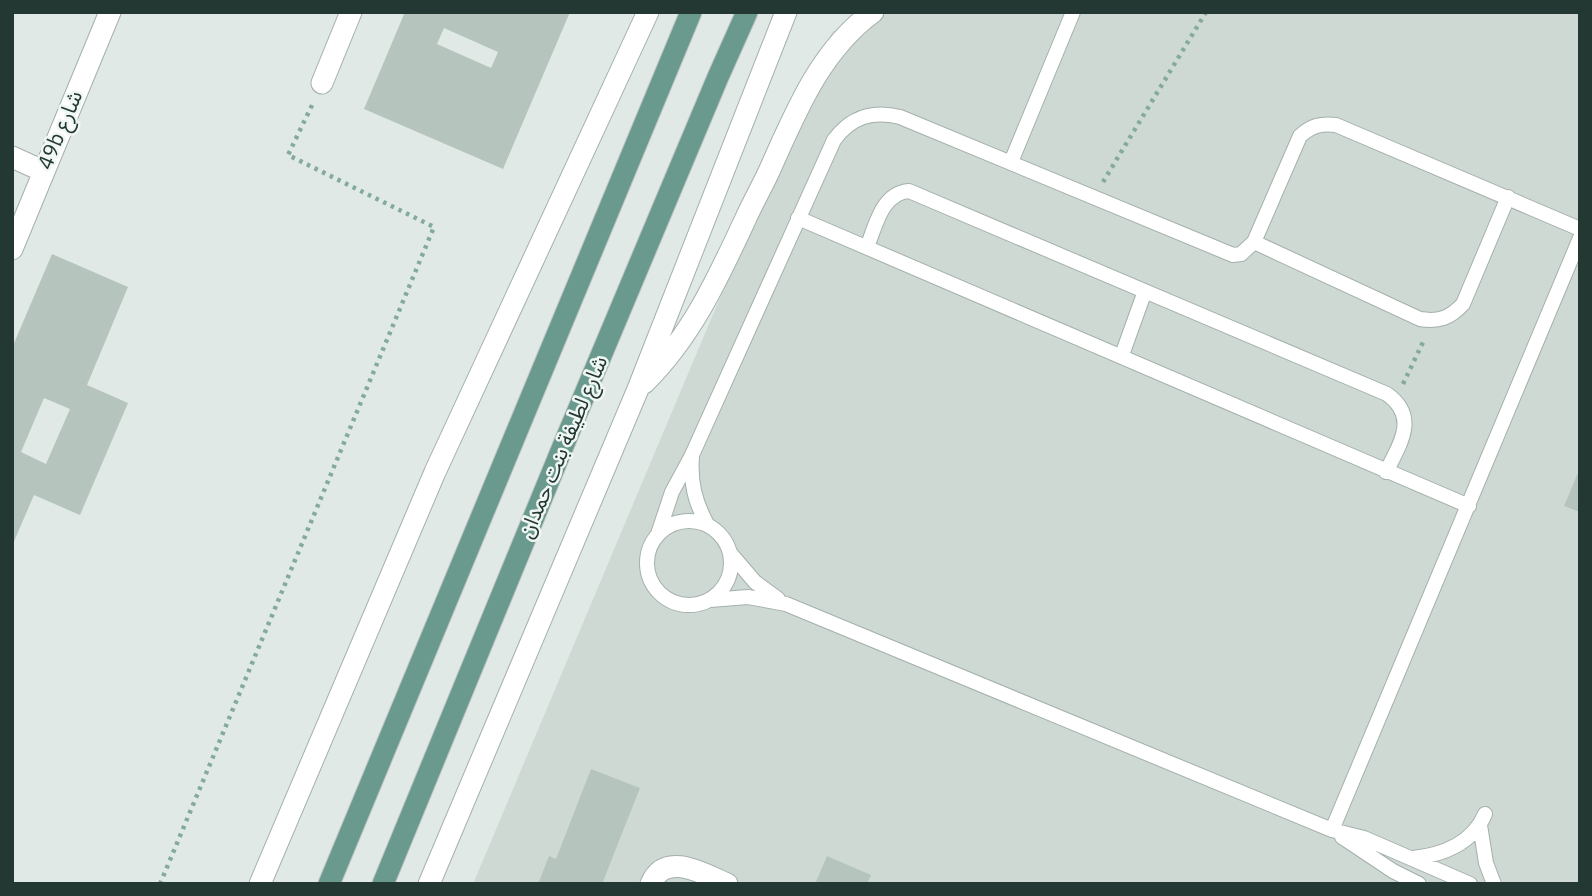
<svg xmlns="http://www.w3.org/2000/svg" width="1592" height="896" font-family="'IBM Plex Sans','Noto Sans Arabic',sans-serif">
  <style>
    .built { fill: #cfd9d4 }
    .building { fill: #b6c4be; fill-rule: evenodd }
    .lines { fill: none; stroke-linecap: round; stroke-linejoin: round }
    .service-casing { stroke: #a4b0ac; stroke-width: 16 }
    .minor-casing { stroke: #a4b0ac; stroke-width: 23 }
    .tertiary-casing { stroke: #a4b0ac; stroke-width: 23 }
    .primary-casing { stroke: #bdc3c2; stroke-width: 23 }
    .path { stroke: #84aa9e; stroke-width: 4.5; stroke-dasharray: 3.5 5; stroke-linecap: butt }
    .service { stroke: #fff; stroke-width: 14 }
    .minor { stroke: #fff; stroke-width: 21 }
    .tertiary { stroke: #fff; stroke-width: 21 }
    .primary { stroke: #6a9a8e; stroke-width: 21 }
    .labels { text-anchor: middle; stroke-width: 5; stroke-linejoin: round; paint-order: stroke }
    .street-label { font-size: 21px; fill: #233832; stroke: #f0f6f3 }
  </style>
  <rect width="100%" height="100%" fill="#e0e9e5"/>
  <!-- built -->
  <path class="built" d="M874,12H1580V884H473L832,32Z"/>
  <!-- building -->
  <path class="building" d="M405,12H570L503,169L364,109ZM444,28L498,52L491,68L437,44Z
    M52,254L128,287L87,385L128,403L80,515L34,495L12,546V348ZM44,398L70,409L46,464L21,452Z
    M1580,468V512L1564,506Z
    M591,769L640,788L602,884H538L549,856L556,859Z
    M827,856L871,875L867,884H815Z"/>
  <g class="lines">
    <!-- service casing -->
    <g class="service-casing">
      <path id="service" d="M1011,162L1073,12
        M798,218L1469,506
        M1254,242L1420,319C1439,322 1450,318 1463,304L1508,197
        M867,247C876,225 882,193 909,191L1387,394C1419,417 1400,444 1386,472
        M1122,355L1145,291
        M692,457C690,482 695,502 707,524
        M647 563a42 42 0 1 1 84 0a42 42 0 1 1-84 0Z
        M658,534L672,492L692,455L834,140C851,117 872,110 900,117L1233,255L1241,254L1254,242L1300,136C1311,126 1321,123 1336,125L1580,229
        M731,554L755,582L778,599
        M710,600L748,597L786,604L1332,830L1364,838L1470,884
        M1480,825L1486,863L1494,884
        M1332,830L1580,238
        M1342,837L1393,871L1419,884
        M1413,858C1443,855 1473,843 1485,814"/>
    </g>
    <!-- minor casing -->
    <g class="minor-casing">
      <path id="minor" d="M322,83L351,12
        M12,157L43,171
        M12,249L110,12
        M651,884C665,850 704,874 727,884"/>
    </g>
    <!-- tertiary casing -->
    <g class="tertiary-casing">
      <path id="tertiary" d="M644,383C691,337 718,278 745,220C753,202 763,185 771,167C797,109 821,50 873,12
        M260,884L435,472L648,12
        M429,884L638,389L786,12"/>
    </g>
    <!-- primary casing -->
    <g class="primary-casing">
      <path id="primary" d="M329,884L691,12
        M383,884L566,439L718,77L747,12"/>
    </g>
    <!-- path -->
    <path class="path" d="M1103,182L1206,12
      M1403,384L1425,338
      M160,884L434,227L288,155L314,101"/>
    <!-- service -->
    <use href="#service" class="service"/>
    <!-- minor -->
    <use href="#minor" class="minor"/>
    <!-- tertiary -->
    <use href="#tertiary" class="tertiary"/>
    <!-- primary -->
    <use href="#primary" class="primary"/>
  </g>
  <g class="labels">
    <!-- street labels -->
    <g class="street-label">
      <text transform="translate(60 130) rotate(-67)" y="7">49b شارع</text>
      <text transform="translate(563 447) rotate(-67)" y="7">شارع لطيفة بنت حمدان</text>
    </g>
  </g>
  <!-- border -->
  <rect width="1592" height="896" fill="none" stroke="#233832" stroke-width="28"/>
</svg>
